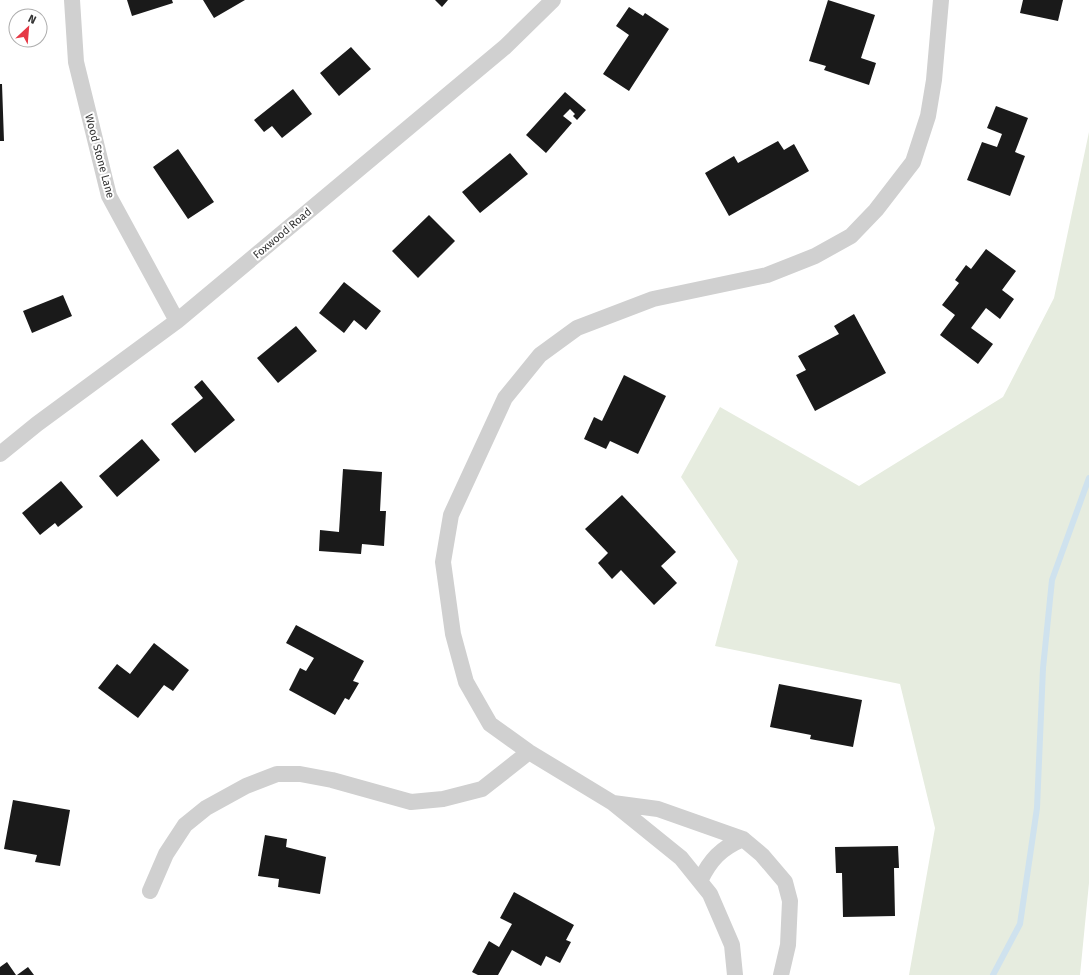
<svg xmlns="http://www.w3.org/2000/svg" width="1089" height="975" font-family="'Fira Sans',sans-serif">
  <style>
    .green { fill: #e6ecdf }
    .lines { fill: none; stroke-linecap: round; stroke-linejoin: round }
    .stream { stroke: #cfe2ee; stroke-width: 6 }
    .building { fill: #1a1a1a }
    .minor { stroke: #d0d0d0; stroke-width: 16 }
    .labels { text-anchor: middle; stroke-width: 4; stroke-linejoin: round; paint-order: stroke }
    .street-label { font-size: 11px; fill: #333; stroke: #fff }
  </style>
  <rect width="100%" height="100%" fill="#fff"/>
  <!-- green -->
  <path class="green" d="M1089,132V883L1080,975H909L935,828L900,684L715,646L738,561L681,477L720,407L859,486L1003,397L1054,298Z"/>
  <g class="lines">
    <!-- stream -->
    <path class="stream" d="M993,975L1020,924L1037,808L1043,668L1052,580L1089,478"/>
  </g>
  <!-- building -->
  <path class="building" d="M127,0H172L173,3L132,16Z
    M203,0H245L214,18Z
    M435,0H448L442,7Z
    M828,0L875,15L861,58L876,63L869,85L824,70L826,66L809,61Z
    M1023,0H1063L1058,21L1020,13Z
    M629,7L643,16L645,13L669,29L629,91L603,74L629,35L616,26Z
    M351,47L371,69L339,96L320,73Z
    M0,84H2L4,141H0Z
    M293,89L312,114L282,138L272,126L264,132L254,120Z
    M565,92L586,110L577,120L573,116L575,114L570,109L563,116L572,123L546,153L526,135Z
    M996,106L1028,118L1015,152L1025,156L1010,196L967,180L982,142L997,147L1002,134L987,128Z
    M778,141L784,150L794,144L809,171L729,216L705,173L734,156L738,163Z
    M178,149L214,202L188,219L153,167Z
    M510,153L528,174L480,213L462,192Z
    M429,215L455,241L418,278L392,251Z
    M986,249L1016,271L1002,290L1014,299L1000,319L986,308L971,328L993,344L978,364L940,335L955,315L942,305L959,283L955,280L966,265L971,269Z
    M344,282L381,311L366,330L354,320L344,333L319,313Z
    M63,295L72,316L32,333L23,311Z
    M854,314L886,373L815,411L796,375L806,370L798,356L839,334L834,326Z
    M296,326L317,351L278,383L257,358Z
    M624,375L666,396L638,454L610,441L606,449L584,439L594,417L602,421Z
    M202,380L235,420L195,453L171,424L203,398L194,387Z
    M142,439L160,460L117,497L99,476Z
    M343,469L382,472L380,511H386L384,546L362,544L361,554L319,551L320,530L339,532Z
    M61,481L83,507L58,527L55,523L40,535L22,513Z
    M622,495L676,552L661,566L677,583L654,605L621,570L612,579L598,563L608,553L585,529Z
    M296,625L364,661L353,681L359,683L349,700L345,698L335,715L289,690L300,668L306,671L314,658L286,643Z
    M154,643L189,670L173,691L164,685L138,718L98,688L117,664L130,674Z
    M779,684L862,700L853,747L810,739L811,735L770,727Z
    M13,800L70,810L60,866L35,862L37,855L4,849Z
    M265,835L287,839L286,847L326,857L320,894L278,887L279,879L258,876Z
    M898,846L899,868H894L895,916L843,917L842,873H836L835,847Z
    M514,892L574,925L566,940L571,942L560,963L546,956L541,966L512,950L498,975H478L472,972L489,941L499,947L512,924L500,918Z
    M7,962L16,975H0V967Z
    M28,967L34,975H17Z"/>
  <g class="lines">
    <!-- minor -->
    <path class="minor" d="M72,0L76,62L109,196L177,321
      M0,454L37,424L177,321L505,47L553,0
      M613,803L658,809L743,839L762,855L785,882L790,901L788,945L781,975
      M700,881C710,860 721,848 743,839
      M150,891L166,854L185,825L206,808L246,786L277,774H300L332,780L411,802L443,799L482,789L529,752
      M735,975L732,945L710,894L681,858L613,803L529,752L490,724L466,682L453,634L443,562L451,515L505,398L540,355L577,328L653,299L767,275L815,256L851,236L876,210L913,162L928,116L934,80L941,0"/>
  </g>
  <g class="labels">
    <!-- street labels -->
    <g class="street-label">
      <text transform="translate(100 156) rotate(75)" y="4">Wood Stone Lane</text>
      <text transform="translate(282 233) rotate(-40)" y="4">Foxwood Road</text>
    </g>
  </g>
  <!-- north arrow -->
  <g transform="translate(28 28) rotate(26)"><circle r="19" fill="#ffffff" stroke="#adadad"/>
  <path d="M0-3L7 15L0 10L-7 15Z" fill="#e63946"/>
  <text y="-6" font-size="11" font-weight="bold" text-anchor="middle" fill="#333333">N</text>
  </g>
</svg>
